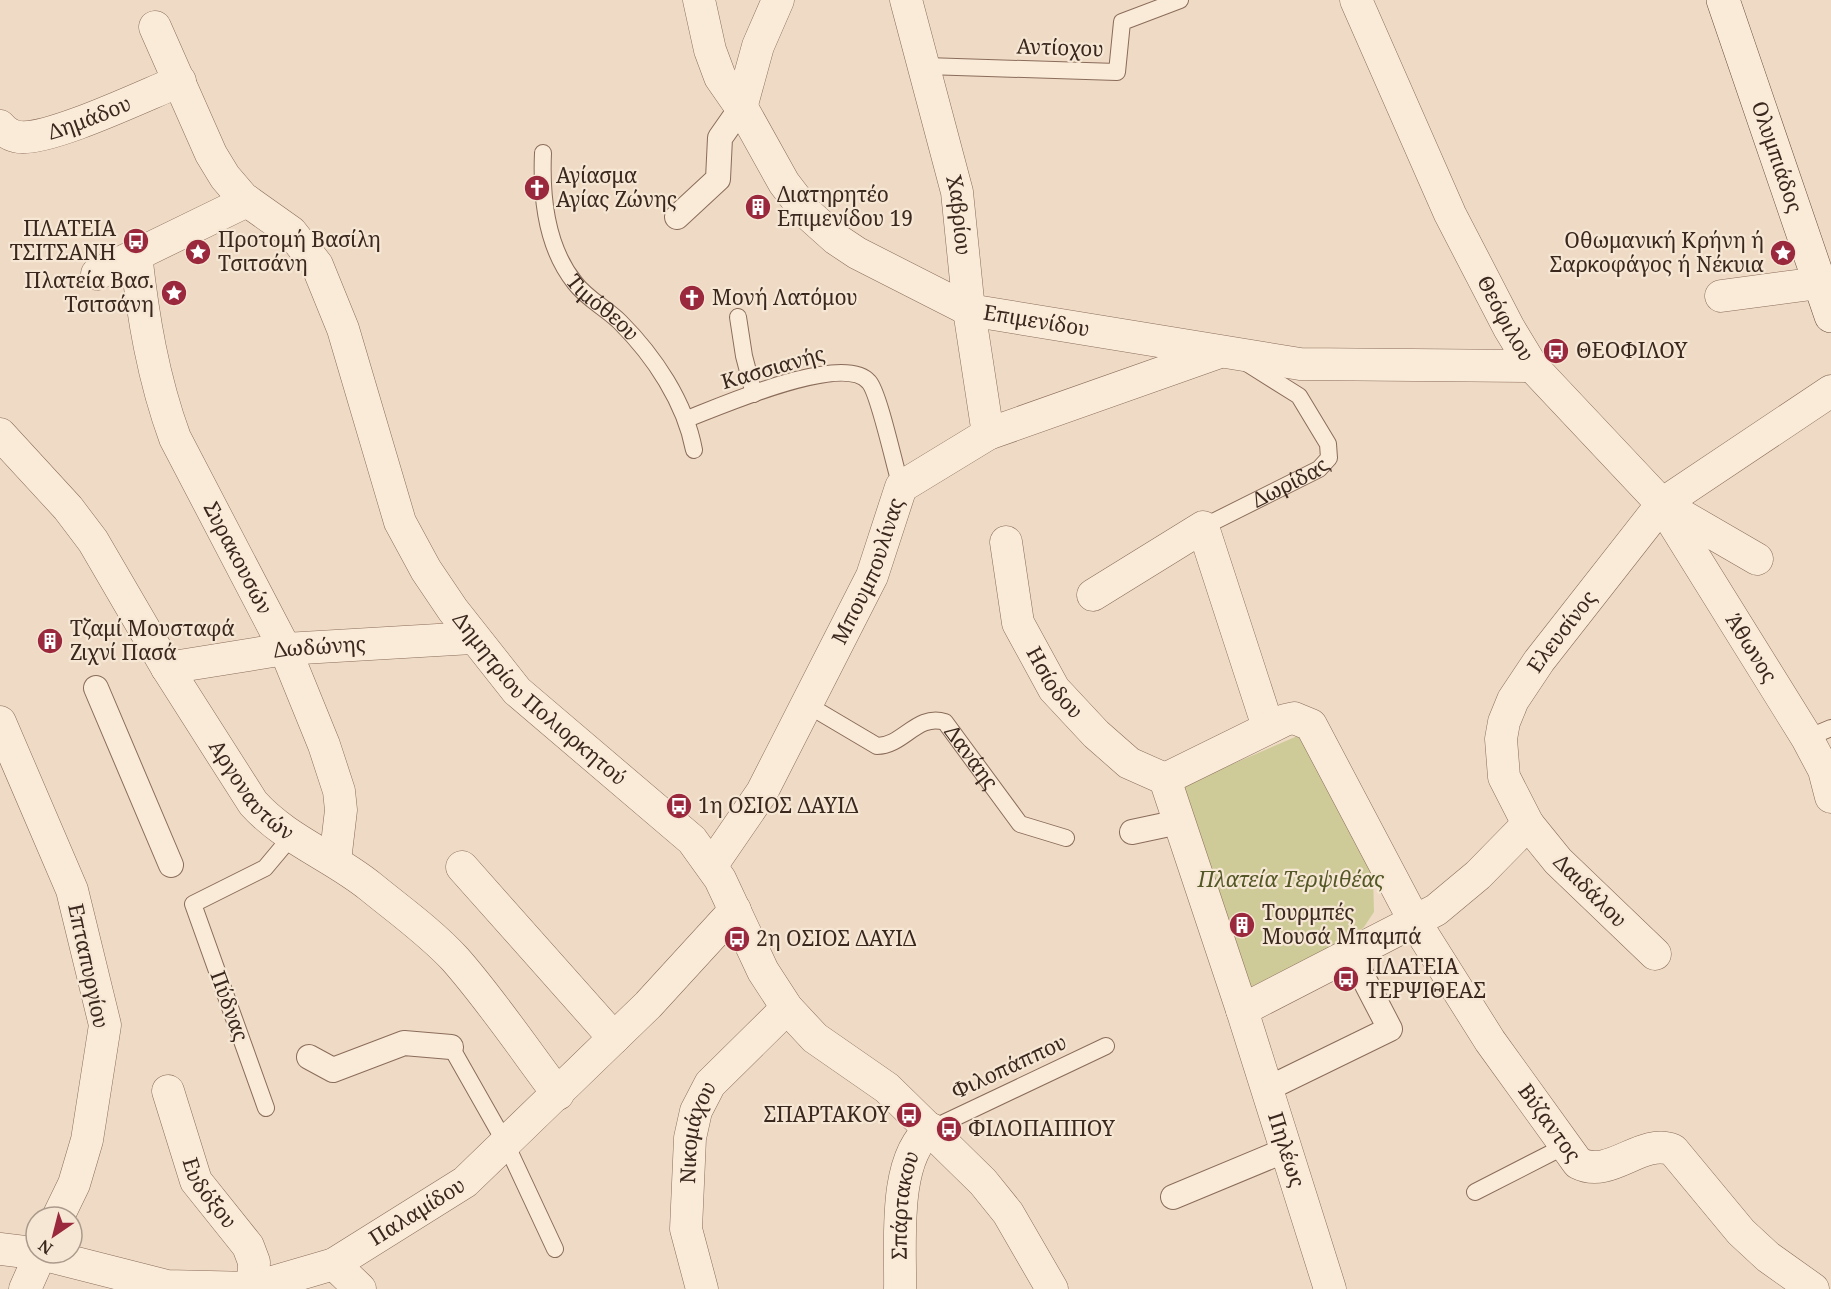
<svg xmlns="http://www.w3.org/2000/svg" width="1831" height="1289" font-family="'Noto Serif',serif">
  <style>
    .green { fill: #cecb98 }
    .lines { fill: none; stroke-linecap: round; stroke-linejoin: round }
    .service-casing { stroke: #8a6c5a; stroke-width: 18 }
    .pedestrian-casing { stroke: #8a6c5a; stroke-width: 26 }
    .minor-casing { stroke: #8a6c5a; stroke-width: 33 }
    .secondary-casing { stroke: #6c4d3d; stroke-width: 34 }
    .service { stroke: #faead8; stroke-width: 16 }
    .pedestrian { stroke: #faead8; stroke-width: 24 }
    .minor { stroke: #faead8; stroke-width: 32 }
    .secondary { stroke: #faead8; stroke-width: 33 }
    .labels { text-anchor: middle; stroke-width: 4.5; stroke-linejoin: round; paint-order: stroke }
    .street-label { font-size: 21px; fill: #3a271e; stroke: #f6e7d4 }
    .poi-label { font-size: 21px; fill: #3a271e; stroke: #f6e7d4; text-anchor: start }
    .park-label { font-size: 21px; font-style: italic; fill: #535725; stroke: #f6e7d4 }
  </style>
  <rect width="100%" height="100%" fill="#efdbc5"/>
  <!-- green -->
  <path class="green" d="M1309,731L1373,875L1374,912L1364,927L1351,939L1244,990L1184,785Z"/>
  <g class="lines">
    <!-- service casing -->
    <g class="service-casing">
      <g id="service">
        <path d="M926,66L1117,72L1122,22L1180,0"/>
        <path id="s1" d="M543,153C541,198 546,247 575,283C587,299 606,308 620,322C654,356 685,402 694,450"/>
        <path d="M738,317L744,356L754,394"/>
        <path d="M687,419C719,407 844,351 869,382C879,393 895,468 901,487"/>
        <path id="s2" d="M1203,527L1319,469L1329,458L1328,444L1299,396L1248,364"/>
        <path id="s3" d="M806,704L877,746C903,746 917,713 945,722L1020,824L1066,838"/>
        <path d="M1807,738L1831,728"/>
        <path d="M451,1047L506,1144L555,1249"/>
        <path d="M266,1108L193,904L265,868L291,837"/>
        <path d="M931,1129L1106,1046"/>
        <path d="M1475,1192L1565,1146"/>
      </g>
    </g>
    <!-- pedestrian casing -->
    <g class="pedestrian-casing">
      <path id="pedestrian" d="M677,217L718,179L720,138L741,108
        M96,688L171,865
        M1132,832L1179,822
        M309,1057L333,1070L404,1043L451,1047
        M1267,1089L1390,1029L1351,954
        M1173,1197L1286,1150"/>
    </g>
    <!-- minor casing -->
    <g class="minor-casing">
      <g id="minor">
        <path id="s4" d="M699,0L710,50L720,77L745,113L784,183L807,213L836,239L857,253L969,310L1300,364L1532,366"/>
        <path id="s5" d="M906,0L957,192L969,310L988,434"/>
        <path id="s6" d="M1356,0L1450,214L1509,328L1532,366L1662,504L1757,559"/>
        <path id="s7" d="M155,27L211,154L225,177L243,198L291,232L317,265L343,329L400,522L426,570L453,610L517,691L692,840L720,879L763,971L787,1008L815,1038L887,1088L983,1182L1008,1213L1052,1289"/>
        <path d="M741,108L758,46L778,0"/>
        <path id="s8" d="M0,126C5,132 11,136 19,137C50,141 147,94 180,81"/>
        <path id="s9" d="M136,254C143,317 153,378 175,438L285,649L324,745L339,791L341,810L335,861"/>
        <path d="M97,274L247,201"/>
        <path d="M1721,296L1819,283"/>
        <path id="s10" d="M0,434L68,508L93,541L167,668L253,803C286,840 333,856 371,887C399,910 430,932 455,959C492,1001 524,1049 558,1094"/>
        <path id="s11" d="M1664,508L1807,738L1824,770L1831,797"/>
        <path id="s12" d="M1006,542L1018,623L1054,689L1096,734L1129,763L1165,779"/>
        <path d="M1093,595L1203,527L1268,727"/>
        <path id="s13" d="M167,668L285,649L472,638"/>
        <path d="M0,722L72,890L105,1025L87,1140L74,1184L58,1217"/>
        <path id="s14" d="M1165,779L1285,720L1294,718L1311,725L1415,922L1490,1041L1578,1163C1611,1180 1641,1137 1673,1150L1741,1232L1768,1257L1813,1289"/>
        <path id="s15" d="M1165,779L1242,1010L1330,1289"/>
        <path id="s16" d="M712,865L762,792L872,576L901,487L988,434L1220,352"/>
        <path d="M462,867L614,1038"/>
        <path id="s17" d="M1655,954L1558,861L1528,824L1504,777L1501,739L1504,722L1513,700L1539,661L1662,504L1831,391"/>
        <path d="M1242,1010L1436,910L1478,875L1528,824"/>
        <path id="s18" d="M168,1091L196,1181L248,1246L254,1262L253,1289"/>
        <path id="s19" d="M0,1249L41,1254L167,1286L252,1288L334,1264L465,1182L648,1005L735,910"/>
        <path d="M334,1264L360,1289"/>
        <path d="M25,1289L41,1253"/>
        <path id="s20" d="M702,1289L686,1229L690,1138L696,1111L710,1084L787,1008"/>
        <path id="s21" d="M900,1289C901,1245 892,1158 931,1129"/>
      </g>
    </g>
    <!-- secondary casing -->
    <g class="secondary-casing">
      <g id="secondary">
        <path id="s22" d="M1723,0L1831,316"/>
      </g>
    </g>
    <!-- service -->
    <use href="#service" class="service"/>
    <!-- pedestrian -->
    <use href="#pedestrian" class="pedestrian"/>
    <!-- minor -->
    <use href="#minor" class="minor"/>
    <!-- secondary -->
    <use href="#secondary" class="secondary"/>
  </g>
  <!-- icons -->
  <defs>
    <g id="church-disc" transform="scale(1.35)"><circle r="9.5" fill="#9b293d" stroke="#f6e7d4"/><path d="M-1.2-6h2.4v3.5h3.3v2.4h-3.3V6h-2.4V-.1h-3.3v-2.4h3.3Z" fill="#fff"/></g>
    <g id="building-disc" transform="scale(1.35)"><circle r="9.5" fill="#9b293d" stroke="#f6e7d4"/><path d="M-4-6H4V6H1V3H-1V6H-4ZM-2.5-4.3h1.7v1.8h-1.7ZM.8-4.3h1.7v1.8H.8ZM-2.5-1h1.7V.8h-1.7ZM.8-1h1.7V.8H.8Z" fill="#fff"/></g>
    <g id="bus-disc" transform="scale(1.35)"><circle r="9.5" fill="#9b293d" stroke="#f6e7d4"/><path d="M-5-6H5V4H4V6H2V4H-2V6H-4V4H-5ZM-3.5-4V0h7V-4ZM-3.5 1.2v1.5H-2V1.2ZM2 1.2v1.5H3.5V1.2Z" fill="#fff"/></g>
    <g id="sight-disc" transform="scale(1.35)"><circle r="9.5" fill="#9b293d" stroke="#f6e7d4"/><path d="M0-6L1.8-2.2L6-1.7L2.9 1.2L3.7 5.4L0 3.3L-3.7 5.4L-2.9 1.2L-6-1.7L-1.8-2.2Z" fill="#fff"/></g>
  </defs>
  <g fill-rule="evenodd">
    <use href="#church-disc" x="537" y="188"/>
    <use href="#building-disc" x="758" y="207"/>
    <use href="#bus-disc" x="136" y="241"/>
    <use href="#sight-disc" x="198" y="252"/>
    <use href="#sight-disc" x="1783" y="253"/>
    <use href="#sight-disc" x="174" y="293"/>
    <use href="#church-disc" x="692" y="298"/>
    <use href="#bus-disc" x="1556" y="351"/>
    <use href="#building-disc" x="50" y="641"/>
    <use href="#bus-disc" x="679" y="806"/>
    <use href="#building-disc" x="1242" y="925"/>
    <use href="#bus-disc" x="737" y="939"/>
    <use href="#bus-disc" x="1346" y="979"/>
    <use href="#bus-disc" x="909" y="1115"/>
    <use href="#bus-disc" x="949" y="1129"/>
  </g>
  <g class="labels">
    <!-- street labels -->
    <g class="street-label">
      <text transform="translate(1060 48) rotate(2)" y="7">Αντίοχου</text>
      <text dy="7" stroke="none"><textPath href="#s8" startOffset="96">Δημάδου</textPath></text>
      <text dy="7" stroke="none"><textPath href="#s22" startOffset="166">Ολυμπιάδος</textPath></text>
      <text dy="7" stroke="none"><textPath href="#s5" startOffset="222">Χαβρίου</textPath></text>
      <text dy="7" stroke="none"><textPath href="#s1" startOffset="174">Τιμόθεου</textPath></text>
      <text dy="7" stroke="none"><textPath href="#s6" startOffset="352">Θεόφιλου</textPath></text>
      <text dy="7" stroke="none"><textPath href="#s4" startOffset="500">Επιμενίδου</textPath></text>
      <text transform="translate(773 368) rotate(-16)" y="7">Κασσιανής</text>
      <text dy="7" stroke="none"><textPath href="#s2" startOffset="98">Δωρίδας</textPath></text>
      <text dy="7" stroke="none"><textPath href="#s9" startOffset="324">Συρακουσών</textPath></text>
      <text dy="7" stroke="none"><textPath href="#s16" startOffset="334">Μπουμπουλίνας</textPath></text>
      <text dy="7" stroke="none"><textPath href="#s17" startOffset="398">Ελευσίνος</textPath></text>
      <text dy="7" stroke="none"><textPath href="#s13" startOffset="154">Δωδώνης</textPath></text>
      <text dy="7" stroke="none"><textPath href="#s11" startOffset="165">Άθωνος</textPath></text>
      <text dy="7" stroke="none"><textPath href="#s12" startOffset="152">Ησίοδου</textPath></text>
      <text dy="7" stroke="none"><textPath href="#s7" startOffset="792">Δημητρίου Πολιορκητού</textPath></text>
      <text dy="7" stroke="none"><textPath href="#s3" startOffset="201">Δανάης</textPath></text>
      <text dy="7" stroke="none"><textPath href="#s10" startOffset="438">Αργοναυτών</textPath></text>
      <text transform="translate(1590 891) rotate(45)" y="7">Δαιδάλου</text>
      <text transform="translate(88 966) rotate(78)" y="7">Επταπυργίου</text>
      <text transform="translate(229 1006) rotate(70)" y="7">Πύδνας</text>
      <text transform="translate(1009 1067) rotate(-25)" y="7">Φιλοπάππου</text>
      <text dy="7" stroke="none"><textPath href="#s14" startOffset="626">Βύζαντος</textPath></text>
      <text dy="7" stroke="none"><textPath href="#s20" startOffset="160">Νικομάχου</textPath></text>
      <text dy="7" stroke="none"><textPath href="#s15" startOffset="390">Πηλέως</textPath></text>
      <text dy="7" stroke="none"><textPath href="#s18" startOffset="111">Ευδόξου</textPath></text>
      <text dy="7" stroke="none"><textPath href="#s21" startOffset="84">Σπάρτακου</textPath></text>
      <text dy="7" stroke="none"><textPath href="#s19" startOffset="440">Παλαμίδου</textPath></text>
    </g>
    <!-- poi labels -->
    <g class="poi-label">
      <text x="556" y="183">Αγίασμα<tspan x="556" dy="24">Αγίας Ζώνης</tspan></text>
      <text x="777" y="202">Διατηρητέο<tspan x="777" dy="24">Επιμενίδου 19</tspan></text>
      <text x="116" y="236" text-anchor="end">ΠΛΑΤΕΙΑ<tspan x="116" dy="24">ΤΣΙΤΣΑΝΗ</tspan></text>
      <text x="218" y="247">Προτομή Βασίλη<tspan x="218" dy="24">Τσιτσάνη</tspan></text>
      <text x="1764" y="248" text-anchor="end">Οθωμανική Κρήνη ή<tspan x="1764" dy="24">Σαρκοφάγος ή Νέκυια</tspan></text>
      <text x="154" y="288" text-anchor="end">Πλατεία Βασ.<tspan x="154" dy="24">Τσιτσάνη</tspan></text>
      <text x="712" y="305">Μονή Λατόμου</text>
      <text x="1576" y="358">ΘΕΟΦΙΛΟΥ</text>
      <text x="70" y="636">Τζαμί Μουσταφά<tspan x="70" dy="24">Ζιχνί Πασά</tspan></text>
      <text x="698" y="813">1η ΟΣΙΟΣ ΔΑΥΙΔ</text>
      <text x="1262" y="920">Τουρμπές<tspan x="1262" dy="24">Μουσά Μπαμπά</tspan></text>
      <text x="756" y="946">2η ΟΣΙΟΣ ΔΑΥΙΔ</text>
      <text x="1366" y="974">ΠΛΑΤΕΙΑ<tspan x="1366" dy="24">ΤΕΡΨΙΘΕΑΣ</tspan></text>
      <text x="890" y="1122" text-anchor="end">ΣΠΑΡΤΑΚΟΥ</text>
      <text x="968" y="1136">ΦΙΛΟΠΑΠΠΟΥ</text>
    </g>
    <!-- park labels -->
    <g class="park-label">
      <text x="1291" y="887">Πλατεία Τερψιθέας</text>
    </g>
  </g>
  <!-- north arrow -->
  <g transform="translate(54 1235) rotate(215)"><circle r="28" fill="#f6e7d4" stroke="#ab9a8b" stroke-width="1.5"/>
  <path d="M0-4.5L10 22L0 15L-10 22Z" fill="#9b293d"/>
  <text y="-9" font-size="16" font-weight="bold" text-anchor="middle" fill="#3a271e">N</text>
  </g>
</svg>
